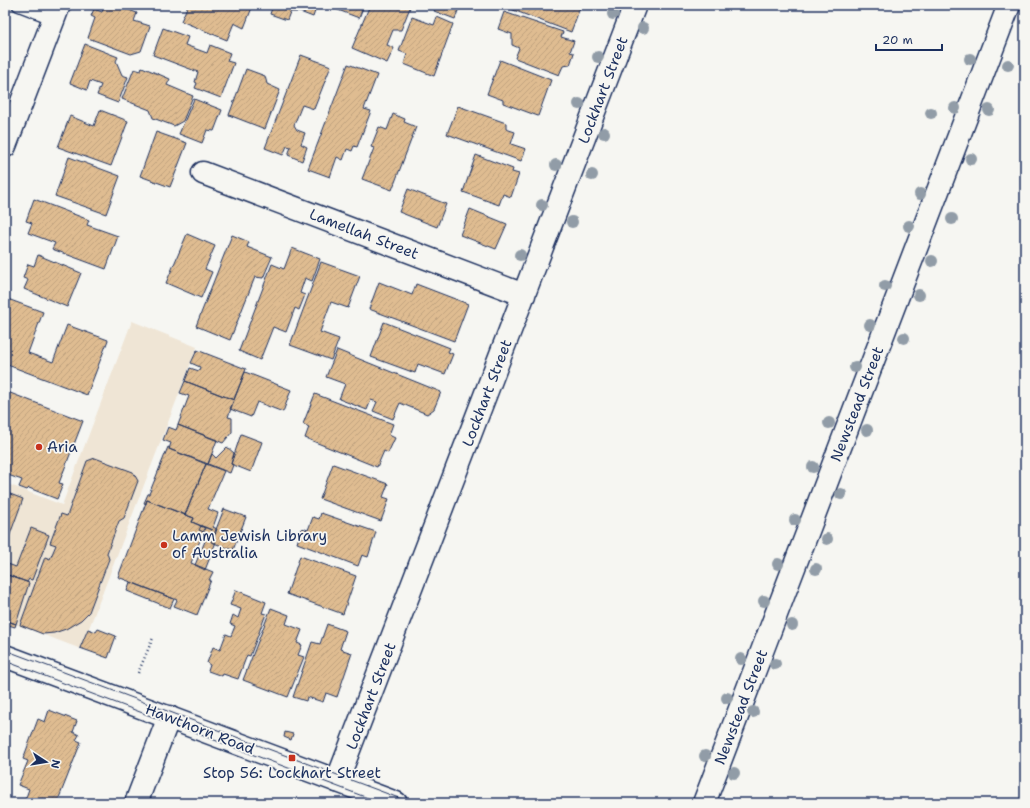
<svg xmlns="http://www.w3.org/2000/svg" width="1030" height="808" font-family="'Shantell Sans',sans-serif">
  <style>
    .built { fill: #efe5d5 }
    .building { fill: url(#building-hatch); stroke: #1b2f5e }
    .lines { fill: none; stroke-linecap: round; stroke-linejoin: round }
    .service-casing { stroke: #1b2f5e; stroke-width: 14 }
    .minor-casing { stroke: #1b2f5e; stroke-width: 25 }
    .secondary-casing { stroke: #1b2f5e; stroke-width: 25 }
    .path { stroke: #1b2f5e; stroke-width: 2.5; stroke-dasharray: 1 3; stroke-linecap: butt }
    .service { stroke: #f6f6f2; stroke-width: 11 }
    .minor { stroke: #f6f6f2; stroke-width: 22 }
    .secondary { stroke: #f6f6f2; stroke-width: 22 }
    .tram { stroke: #1b2f5e; stroke-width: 1 }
    .tree { fill: #919ca7 }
    .poi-dot { fill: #c8321e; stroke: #f6f6f2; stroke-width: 1.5 }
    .labels { text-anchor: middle; stroke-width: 3.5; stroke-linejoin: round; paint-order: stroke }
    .street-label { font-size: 15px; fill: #1b2f5e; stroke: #f6f6f2 }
    .poi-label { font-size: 15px; fill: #1b2f5e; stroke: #f6f6f2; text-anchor: start }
  </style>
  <defs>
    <pattern id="building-hatch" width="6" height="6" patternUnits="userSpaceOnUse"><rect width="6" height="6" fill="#dfbc91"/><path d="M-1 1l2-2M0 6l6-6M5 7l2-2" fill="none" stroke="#bfa27f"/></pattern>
  </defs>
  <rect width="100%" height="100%" fill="#f6f6f2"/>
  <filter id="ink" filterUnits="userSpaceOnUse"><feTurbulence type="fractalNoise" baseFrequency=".025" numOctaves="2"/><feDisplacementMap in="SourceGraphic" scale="8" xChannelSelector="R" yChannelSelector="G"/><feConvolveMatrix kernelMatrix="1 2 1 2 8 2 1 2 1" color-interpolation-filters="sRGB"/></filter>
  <g filter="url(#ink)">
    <!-- built -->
    <path class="built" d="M132,321L197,347L81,649L5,620V483L62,505Z"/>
    <!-- building -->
    <path class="building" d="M105,5H115L137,13L134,21L150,26L141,51L131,54L88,38L95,18L91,16L94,9L102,12Z
      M139,5H152L150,9Z
      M188,5H253L244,28L234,23L227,40L181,21Z
      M273,5H317L313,17L300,12H290L287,20L270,14Z
      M325,5H364L359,18Z
      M370,5H411L401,30H393L387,45L394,48L387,63L352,48Z
      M437,5H460L455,19L434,11Z
      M500,5H581L571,32Z
      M504,12L563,32L561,37L574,41L570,52L574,53L570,65L563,66L559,75L515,58L519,48L512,45V34L498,29Z
      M412,17L434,25L437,17L453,24L434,76L404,64L407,54L399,51Z
      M163,28L188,37L185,45L207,53L210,45L230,53L227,61L234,63L221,98L195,88L197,83L195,82L198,72L153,55Z
      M85,44L118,57L116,61L122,75L128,77L118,103L97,95L101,85L90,81L87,90L70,83Z
      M301,55L331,66L314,109L302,105L294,125L297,130L305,133L301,144L307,147L302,161L288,155L291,147L287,146L283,155L265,148Z
      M500,60L551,80L538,116L503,103V100L487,94Z
      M348,64L377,75L364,109L371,111L357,147L354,146L352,151L347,149L343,160L337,157L330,177L308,169Z
      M142,67L170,79L167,85L193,96L183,121L174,126L153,118L150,110L122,99L134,69L141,71Z
      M246,69L265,76L267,84L280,90L265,129L229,115Z
      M194,99L222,110L214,131L207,130L202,143L179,134Z
      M458,106L506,123V129L515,132L511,144L526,149L521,161L447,134Z
      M100,110L128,121L111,166L58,147L70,116L94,126Z
      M393,114L405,119L404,122L416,127L392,190L362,179L374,148L371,147L379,127L387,130Z
      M156,132L187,143L170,187L140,176Z
      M476,155L513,169L512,172L519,174L511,197L503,194L499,205L463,192Z
      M69,157L120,176L106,214L55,196Z
      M408,189L446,204L437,227L399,212Z
      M34,199L89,220L87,225L118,236L106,269L52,249L55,243L28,233L32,223L26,221Z
      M470,209L507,224L496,249L460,235Z
      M187,234L215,246L205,269L212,272L201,298L166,283Z
      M232,235L249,242L247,247L272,257L263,278L255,277L230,340L196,326Z
      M292,248L320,259L312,281L305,278L300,293L305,295L299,310L295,308L286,332L273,327L260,360L239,351L272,264L284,269Z
      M38,255L81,273L67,307L24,289L28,280L23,278L28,264L34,266Z
      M321,262L360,276L348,308L331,302L320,332L339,339L331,360L290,345Z
      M379,282L412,295L416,284L468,304L454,341L369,309Z
      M5,298L43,312L28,353L53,362L67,325L108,340L87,395L5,364Z
      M384,322L450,348L448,352L453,354L445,374L418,364L415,373L371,357Z
      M197,350L246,369L234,400L185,381L190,368L199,371L200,367L191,363Z
      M337,350L441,392L434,409L427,414L400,403L393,419L373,411L377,402L371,400L367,410L339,399L345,384L326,377Z
      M245,372L291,390L283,412L257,402L251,417L230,409Z
      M185,381L234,400L228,417L232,418V432L223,443L178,425L189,396L180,393Z
      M5,391L83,421L59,483L63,484L57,499L29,488L27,490L19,487L22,480L5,474Z
      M315,394L393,424L389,435L395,438L388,453L384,451L377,467L305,438L309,427L303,424Z
      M178,425L217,440L208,464L169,449L171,443L163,440L168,427L176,430Z
      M241,434L262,442L251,472L231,464Z
      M168,447L170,448L169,449L206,464L185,515L147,500L146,504L144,503L148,494H149Z
      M227,447L234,453L231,464L233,465L230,473L208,464L212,454L216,458Z
      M95,458L133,472L138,481L124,518L119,521L107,553L109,559L89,612L81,620L66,629L54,633L43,634L20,625L45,557L50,559L56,545L50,543L61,514L67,516L87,461Z
      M206,464L224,471L208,509L218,513L212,530L192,522L194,518L185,515Z
      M333,464L388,484L383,497L389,499L381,521L320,499Z
      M5,492L23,499L5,548Z
      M147,500L194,518L192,522L205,528L191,563L213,572L209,580H211L197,615L174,606L177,600L118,577Z
      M224,509L246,517L233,550L211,542Z
      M321,513L376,532L368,557L362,555L358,566L297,543L302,528L308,530L313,517L319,519Z
      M201,526L212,530L213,527L217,529L213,540L216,542L205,570L195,565L208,534L199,530Z
      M31,528L49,535L32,580L29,579L27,582L5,574V563L16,567Z
      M300,556L356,576L343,614L287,594Z
      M5,574L29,583L16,624L5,620Z
      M130,582L174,599L170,608L127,591Z
      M236,590L266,602L262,613L266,614L250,656L247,655L238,679L223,674L222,676L208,671L210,665L207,663L213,647L220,650L226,634L231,636L235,626L230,624L233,615L238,618L241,609L230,605Z
      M271,608L289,615L286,624L302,630L297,643L302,645L298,655L304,657L288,697L243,680Z
      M5,620L16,624L15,627L5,624Z
      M327,624L346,631L340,649L352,653L337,697L326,693L323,702L307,697L306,701L293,697L312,642L320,644Z
      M88,629L96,632L98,629L116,636L108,658L80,648Z
      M49,710L77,721L73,732L79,735L76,740L81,742L57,803H24L29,789L18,785L28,761L23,759L38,719L45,722Z
      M285,732L293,734L291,740L284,737Z"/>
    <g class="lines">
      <!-- service casing -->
      <g class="service-casing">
        <path id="service" d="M18,5L54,19"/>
      </g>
      <!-- minor casing -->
      <g class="minor-casing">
        <path id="minor" d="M5,146L59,5
          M203,173L524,295
          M337,781L635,5
          M136,803L169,717
          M704,803L1009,5"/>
      </g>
      <!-- secondary casing -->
      <g class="secondary-casing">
        <path id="secondary" d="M5,656L396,803"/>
      </g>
      <!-- path -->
      <path class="path" d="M138,673L153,638"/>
      <!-- service -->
      <use href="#service" class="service"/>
      <!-- minor -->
      <use href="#minor" class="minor"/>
      <!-- secondary -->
      <use href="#secondary" class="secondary"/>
      <!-- tram -->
      <path class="tram" d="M5,650L412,803
        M5,661L381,803"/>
    </g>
    <!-- trees -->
    <g class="tree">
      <circle cx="613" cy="14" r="6"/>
      <circle cx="643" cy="28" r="6"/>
      <circle cx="598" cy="57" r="6"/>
      <circle cx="970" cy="59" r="6"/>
      <circle cx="1008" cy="65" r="6"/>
      <circle cx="579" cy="104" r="6"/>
      <circle cx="955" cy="108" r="6"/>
      <circle cx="989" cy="110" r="6"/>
      <circle cx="931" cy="113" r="6"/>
      <circle cx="604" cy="133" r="6"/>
      <circle cx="971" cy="159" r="6"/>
      <circle cx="556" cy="165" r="6"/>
      <circle cx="592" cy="175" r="6"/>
      <circle cx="920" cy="194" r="6"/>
      <circle cx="542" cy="205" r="6"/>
      <circle cx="952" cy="219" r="6"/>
      <circle cx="572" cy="222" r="6"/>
      <circle cx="909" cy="226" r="6"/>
      <circle cx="520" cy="255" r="6"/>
      <circle cx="932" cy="261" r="6"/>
      <circle cx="885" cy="286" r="6"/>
      <circle cx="919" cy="295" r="6"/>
      <circle cx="870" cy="325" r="6"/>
      <circle cx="904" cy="338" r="6"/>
      <circle cx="855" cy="367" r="6"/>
      <circle cx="829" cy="423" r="6"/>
      <circle cx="867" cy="430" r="6"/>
      <circle cx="813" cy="467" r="6"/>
      <circle cx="841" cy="494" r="6"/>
      <circle cx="795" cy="520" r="6"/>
      <circle cx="827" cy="539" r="6"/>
      <circle cx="778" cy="564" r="6"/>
      <circle cx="816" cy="569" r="6"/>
      <circle cx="764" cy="601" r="6"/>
      <circle cx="792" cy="625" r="6"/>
      <circle cx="741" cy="659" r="6"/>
      <circle cx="775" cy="664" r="6"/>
      <circle cx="727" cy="698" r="6"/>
      <circle cx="753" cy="712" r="6"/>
      <circle cx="705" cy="756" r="6"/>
      <circle cx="734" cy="773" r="6"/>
    </g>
  </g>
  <!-- markers -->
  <g class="poi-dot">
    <circle cx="39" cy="447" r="4"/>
    <circle cx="164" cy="545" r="4"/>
    <rect x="288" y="754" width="8" height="8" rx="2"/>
  </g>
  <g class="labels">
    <!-- street labels -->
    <g class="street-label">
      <text transform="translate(603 90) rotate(-69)" y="5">Lockhart Street</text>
      <text transform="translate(364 234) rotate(21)" y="5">Lamellah Street</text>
      <text transform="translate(487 393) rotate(-69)" y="5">Lockhart Street</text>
      <text transform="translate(857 404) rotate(-69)" y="5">Newstead Street</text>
      <text transform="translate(371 696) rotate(-69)" y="5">Lockhart Street</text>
      <text transform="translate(741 707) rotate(-69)" y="5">Newstead Street</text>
      <text transform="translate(200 729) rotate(21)" y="5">Hawthorn Road</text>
    </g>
    <!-- poi labels -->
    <g class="poi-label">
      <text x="47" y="452">Aria</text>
      <text x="172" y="541">Lamm Jewish Library<tspan x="172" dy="17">of Australia</tspan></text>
      <text x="292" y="778" text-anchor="middle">Stop 56: Lockhart Street</text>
    </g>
  </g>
  <!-- margin -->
  <rect width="1030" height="808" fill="none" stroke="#f6f6f2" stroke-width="20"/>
  <rect x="10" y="10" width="1010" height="788" fill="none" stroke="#1b2f5e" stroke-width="1.5" filter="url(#ink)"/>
  <!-- north arrow -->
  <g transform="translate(46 762) rotate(102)" stroke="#f6f6f2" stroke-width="3" paint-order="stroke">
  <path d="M0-3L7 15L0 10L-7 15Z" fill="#1b2f5e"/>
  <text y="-6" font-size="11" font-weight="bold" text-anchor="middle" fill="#1b2f5e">N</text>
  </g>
  <!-- scale -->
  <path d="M876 44v6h66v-6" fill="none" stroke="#1b2f5e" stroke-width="2"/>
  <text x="882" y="44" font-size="12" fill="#1b2f5e" stroke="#f6f6f2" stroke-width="3" paint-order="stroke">20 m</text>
</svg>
